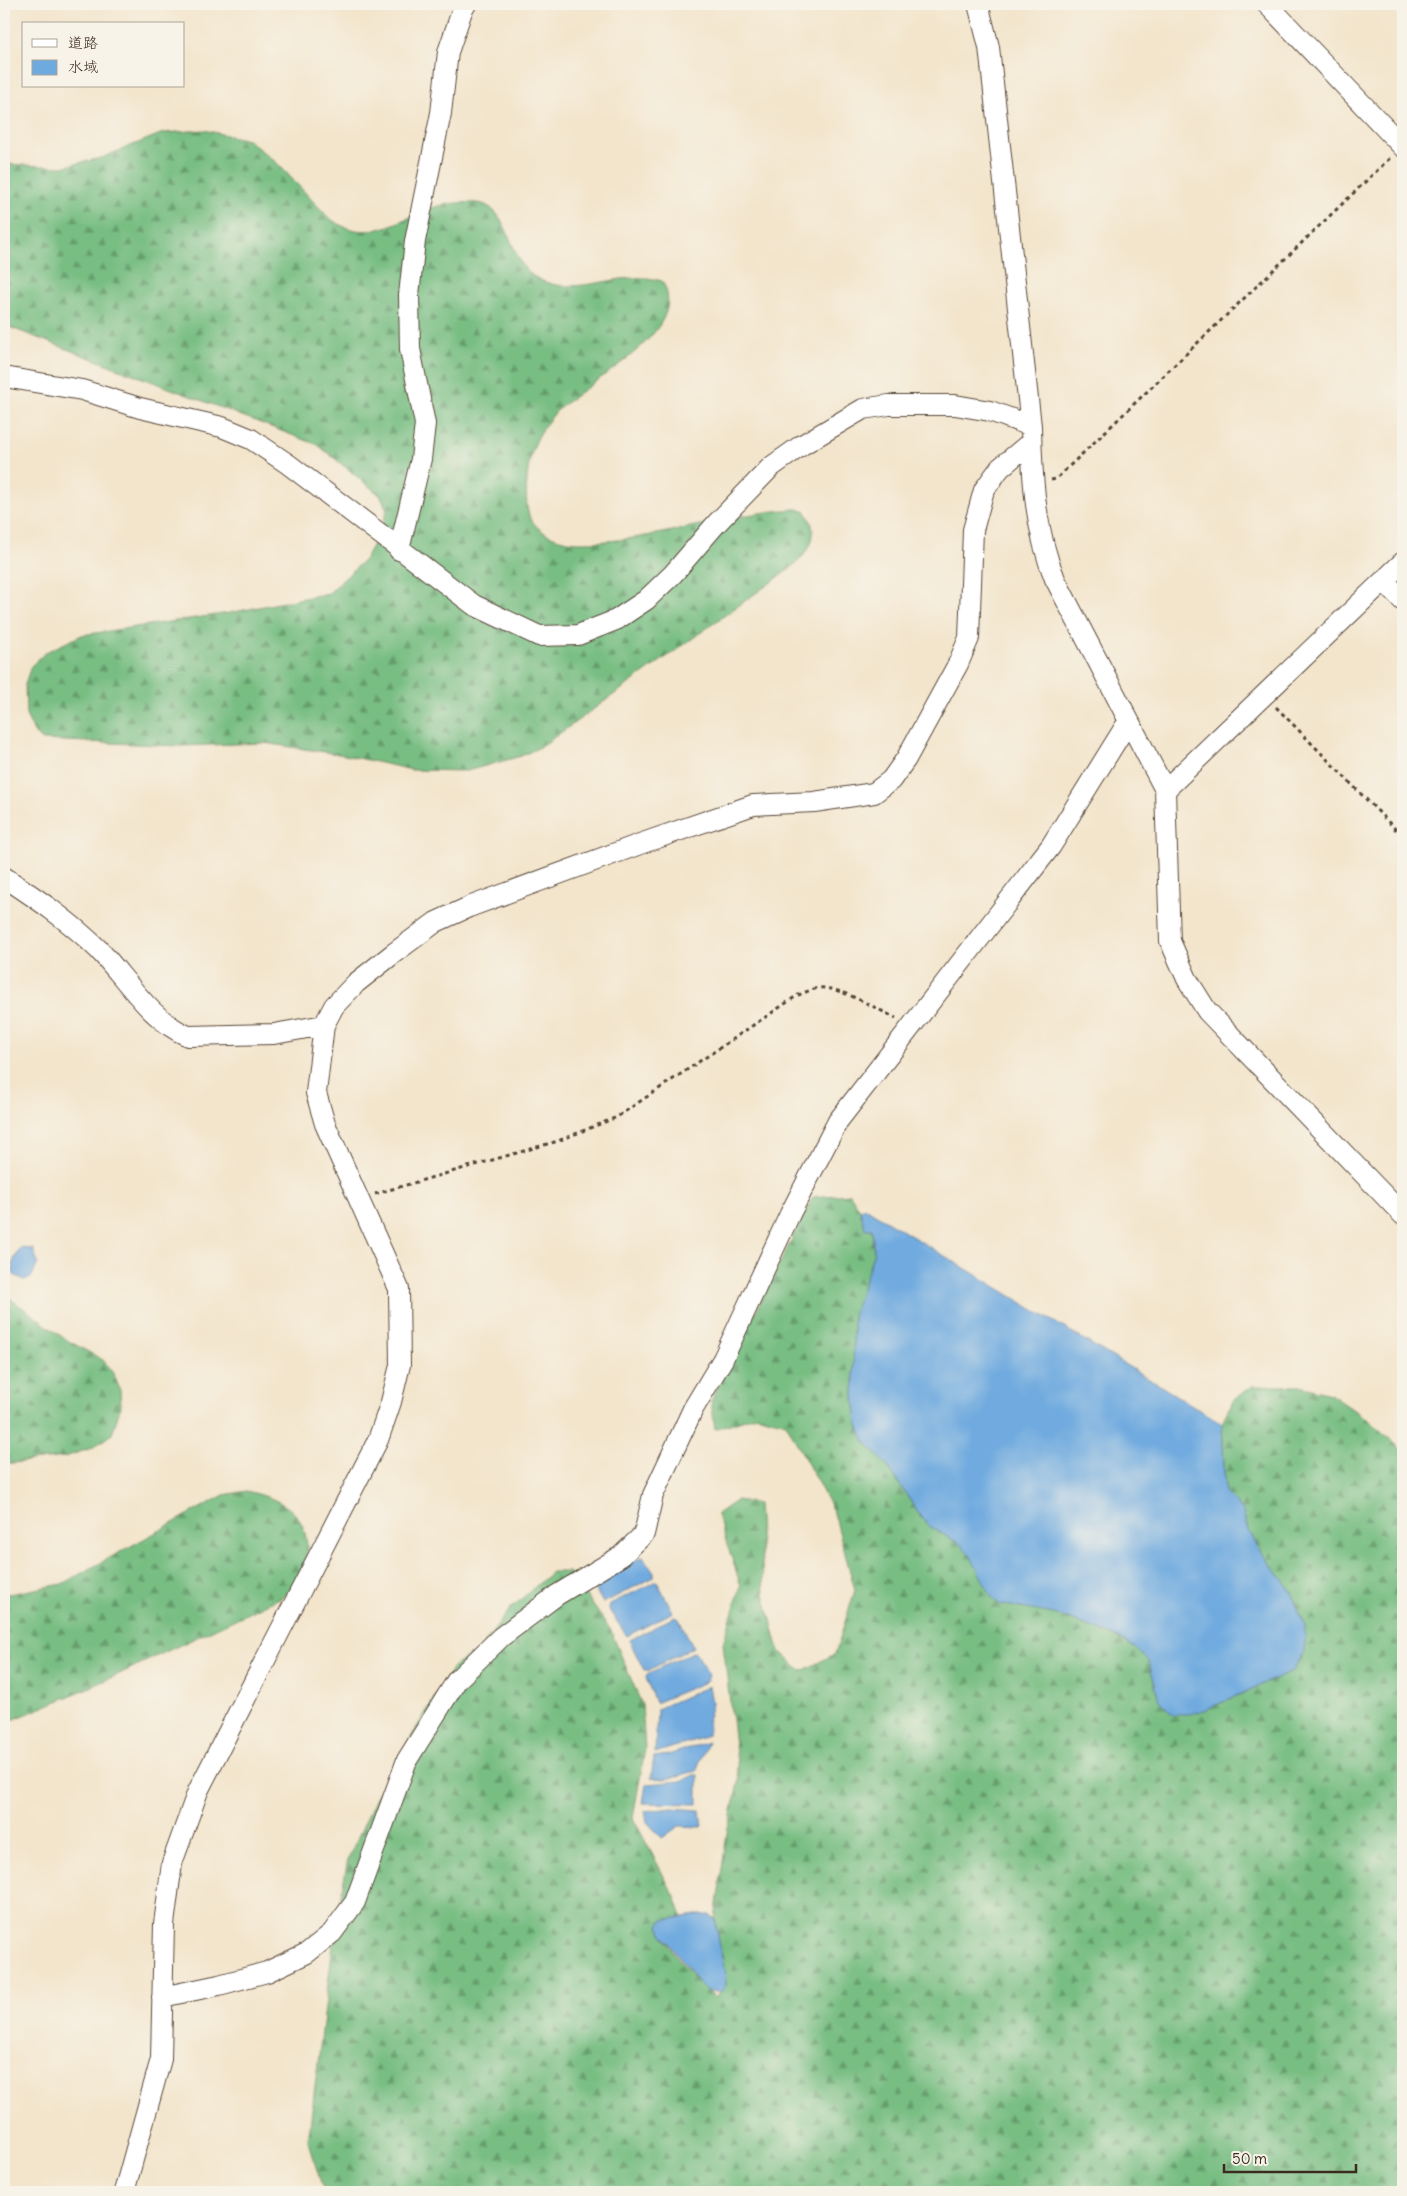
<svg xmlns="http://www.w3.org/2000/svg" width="1407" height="2196" font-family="Delius,'Klee One',sans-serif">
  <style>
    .forest { fill: url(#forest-firs); stroke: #5a7450 }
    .water { fill: #6faadf; stroke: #556a7e }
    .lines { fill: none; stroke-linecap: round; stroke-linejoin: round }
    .minor-casing { stroke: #574638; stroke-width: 22 }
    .path { stroke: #574638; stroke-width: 3; stroke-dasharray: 4 4; stroke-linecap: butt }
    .minor { stroke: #fff; stroke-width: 20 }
  </style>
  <defs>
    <pattern id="forest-firs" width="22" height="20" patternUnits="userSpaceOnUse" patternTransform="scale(1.25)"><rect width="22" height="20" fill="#78be83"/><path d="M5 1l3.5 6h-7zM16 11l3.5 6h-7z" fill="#649b6b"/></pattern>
  </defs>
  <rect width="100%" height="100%" fill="#f7f3e8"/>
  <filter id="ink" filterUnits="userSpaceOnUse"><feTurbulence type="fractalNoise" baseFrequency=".02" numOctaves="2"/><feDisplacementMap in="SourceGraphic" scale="10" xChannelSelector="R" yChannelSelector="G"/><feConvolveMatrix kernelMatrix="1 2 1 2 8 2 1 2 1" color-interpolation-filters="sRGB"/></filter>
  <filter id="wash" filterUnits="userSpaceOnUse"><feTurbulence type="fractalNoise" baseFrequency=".0096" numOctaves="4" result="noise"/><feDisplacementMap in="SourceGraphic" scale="20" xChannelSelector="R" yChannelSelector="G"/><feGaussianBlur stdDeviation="1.12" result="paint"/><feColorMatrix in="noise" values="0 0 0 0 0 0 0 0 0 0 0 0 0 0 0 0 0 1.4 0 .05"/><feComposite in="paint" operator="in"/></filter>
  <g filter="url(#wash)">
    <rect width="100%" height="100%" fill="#f3e5cc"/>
    <!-- forest -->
    <path class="forest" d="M204,130L248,140L277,163L329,218C367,246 395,221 432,208C445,203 463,202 477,203C512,206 507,264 538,279C577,299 621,268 662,281C694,333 584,382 555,413C537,433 528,455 527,482C526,491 526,503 528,512C534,533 560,542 580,542C654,543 724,513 797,509L806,512C821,536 810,551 791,568L542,746L521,756L467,771L412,770L345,755L264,743L180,746L43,740L35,734L26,715L25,684L31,666L46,652L82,635L229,613L329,593L364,560L381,530L387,510L381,496L318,445L4,325V164L62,167L101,158L163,133Z
      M850,1194L860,1210L865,1228L872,1229L874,1252L853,1317L854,1397L857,1422L864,1440L889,1468L922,1519L929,1526L960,1544L1030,1608L1054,1614L1108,1633L1135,1648L1149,1662L1159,1700L1205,1710L1292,1671L1301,1658L1305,1627L1292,1592L1258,1548L1246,1524L1243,1511L1225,1493L1222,1423L1234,1399L1253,1386H1300L1330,1394L1370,1421L1403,1451V2192H324L308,2142L336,1921L348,1859L380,1789L453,1667L481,1648L510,1609L552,1572H569L610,1629L642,1705L645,1749L633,1818L676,1899L682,1917L662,1920L659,1926C669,1951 695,1980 715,1998L726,1985L715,1919L727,1833L739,1779L723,1643L741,1586L717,1514L737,1500L758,1504L764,1593L779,1651L802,1671L835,1654L855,1590L834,1513L786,1423L757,1415L715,1429L711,1401L813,1197Z
      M4,1294L65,1339L103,1360L113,1373L120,1390L121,1406L112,1434L92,1448L65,1457L4,1464Z
      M246,1491C273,1497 301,1507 306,1538C308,1548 307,1559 303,1569C298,1578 291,1587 286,1595L100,1683L15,1719L4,1720V1593L9,1594L62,1584L224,1495Z"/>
    <!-- water -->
    <path class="water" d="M865,1208L1222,1423L1225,1493L1243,1511L1246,1524L1258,1548L1292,1592L1305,1627V1650L1292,1671L1205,1710L1190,1714H1172L1159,1700L1149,1662L1135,1648L1108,1633L1054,1614L999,1604L991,1596L969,1553L960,1544L929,1526L922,1519L889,1468L864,1440L857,1422L854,1397L853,1316L874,1252L872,1229H865L860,1210Z
      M20,1248L33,1249L38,1263L31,1278L24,1280L14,1275L12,1264Z
      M643,1557L654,1573V1577L603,1603L591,1582Z
      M657,1581L673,1612L627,1636L609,1610L610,1604Z
      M674,1617L679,1619L693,1647L649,1670H644L631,1644L630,1640Z
      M693,1652L697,1654L709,1675L707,1681L655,1703L646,1678L647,1674Z
      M709,1686L712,1703L708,1720V1736L655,1753L657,1709Z
      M708,1742L696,1771L666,1779L651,1778L654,1757L668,1755Z
      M694,1775H698V1804L643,1803L646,1784L681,1781Z
      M672,1808L700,1810L702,1827L679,1826L662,1838L647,1822L645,1811Z
      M696,1915H710L715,1919L726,1979V1985L721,1992H708L702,1987L663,1935L659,1926L662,1920Z"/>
  </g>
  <g filter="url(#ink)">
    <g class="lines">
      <!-- minor casing -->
      <g class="minor-casing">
        <path id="minor" d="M978,4L989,47L1031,426C1032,478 1035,530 1055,579L1165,790L1170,941L1187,979L1207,1011L1403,1215
          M1267,4L1403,147
          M4,377L82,390L140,408L222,427L251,439L288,464L474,605L539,636L578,635L616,620L646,600L673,574L716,524L771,467L802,445L863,409L889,405H955L990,411L1031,426
          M399,550L421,459L425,424L410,349L409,295L415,241L441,113L448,52L462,11L466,4
          M1384,581L1403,601
          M1165,790L1403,562
          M4,877C39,900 68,920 98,949C126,978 150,1020 188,1036L274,1034L324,1025
          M162,1997L219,1985L267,1972L307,1953L332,1933L355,1902L407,1760L457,1680L501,1637L557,1595L621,1556L644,1534L653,1495L693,1409L723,1359L790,1214L838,1121L1051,846L1128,722
          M124,2192L161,2059L164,1924L172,1863L198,1791L378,1440L391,1402L400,1365L399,1289L325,1124L316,1093L324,1025L334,1006L356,983L394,953L436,922L469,907L640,844L753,805L814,802L874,793L891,780L906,759L958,664L969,638L973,530L984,490L1000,468L1031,442"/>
      </g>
      <!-- path -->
      <path class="path" d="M1051,480L1056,479L1390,158
        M1276,707L1403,837
        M375,1194L558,1141L617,1117L798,995C807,992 815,987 824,988C846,990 876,1009 896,1018"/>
      <!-- minor -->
      <use href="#minor" class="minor"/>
    </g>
  </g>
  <!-- margin -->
  <rect width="1407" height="2196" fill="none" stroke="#f7f3e8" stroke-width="20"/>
  <!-- legend -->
  <rect x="22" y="22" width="162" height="65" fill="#f7f3e8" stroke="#aca397"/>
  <rect x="32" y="39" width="25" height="8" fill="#ffffff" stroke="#aca397"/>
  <text x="68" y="48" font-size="15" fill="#3b2a1e">道路</text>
  <rect x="32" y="60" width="25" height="15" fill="#6faadf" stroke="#aca397"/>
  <text x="68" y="72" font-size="15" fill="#3b2a1e">水域</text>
  <!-- scale -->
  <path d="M1224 2164v8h132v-8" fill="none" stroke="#3b2a1e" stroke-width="2.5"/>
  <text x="1232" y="2164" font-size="15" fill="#3b2a1e" stroke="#f7f3e8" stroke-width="4" paint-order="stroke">50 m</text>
</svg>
